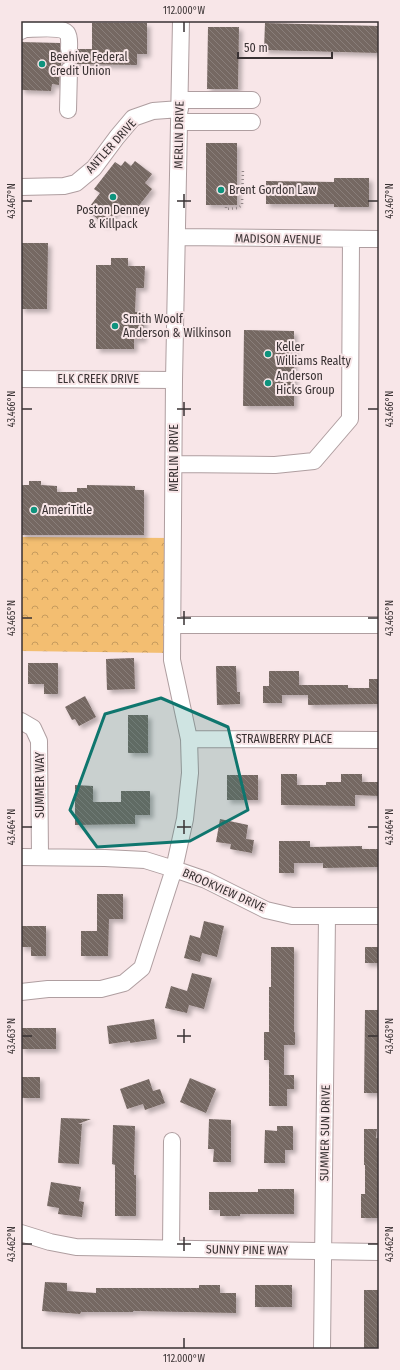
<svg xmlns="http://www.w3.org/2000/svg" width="400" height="1370" font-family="'Fira Sans Condensed',sans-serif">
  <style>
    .park { fill: url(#park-crowns) }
    .building { fill: url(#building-back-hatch); filter: url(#shadow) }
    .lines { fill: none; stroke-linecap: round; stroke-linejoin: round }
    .minor-tunnel { stroke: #d2c2c4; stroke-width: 16; stroke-dasharray: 16 8; stroke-linecap: butt }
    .minor-casing { stroke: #af9ea0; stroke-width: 18 }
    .path { stroke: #928687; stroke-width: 2.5; stroke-dasharray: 1 3; stroke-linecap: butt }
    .minor { stroke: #fff; stroke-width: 16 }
    .marked { fill: #0f766e; fill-opacity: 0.2; stroke: #0f766e; stroke-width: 3; stroke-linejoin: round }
    .ticks { fill: none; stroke: #393233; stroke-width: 1.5 }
    .poi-dot { fill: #0e937d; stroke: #f8e6e8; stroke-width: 1.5 }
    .labels { text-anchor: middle; stroke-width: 4; stroke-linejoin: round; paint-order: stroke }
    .poi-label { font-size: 12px; fill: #393233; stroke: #f8e6e8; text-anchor: start }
    .street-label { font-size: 12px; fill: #393233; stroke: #f8e6e8 }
    .neatline { fill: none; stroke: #393233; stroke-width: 1.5 }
    .ticks-label { font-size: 10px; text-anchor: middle; fill: #393233 }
  </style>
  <defs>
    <pattern id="park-crowns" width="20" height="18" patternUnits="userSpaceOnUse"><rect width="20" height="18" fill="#f3be71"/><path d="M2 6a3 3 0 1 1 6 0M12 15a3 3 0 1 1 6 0" fill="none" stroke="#c69b5d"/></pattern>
    <pattern id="building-back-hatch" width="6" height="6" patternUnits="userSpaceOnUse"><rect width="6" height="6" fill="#756762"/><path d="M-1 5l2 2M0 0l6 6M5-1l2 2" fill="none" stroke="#897e7a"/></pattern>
    <filter id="shadow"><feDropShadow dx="3.5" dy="3.5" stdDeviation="2" flood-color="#0004"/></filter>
  </defs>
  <rect width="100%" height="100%" fill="#f8e6e8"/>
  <!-- park -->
  <path class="park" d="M21,537L173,538L172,653L21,651Z"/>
  <!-- building -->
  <path class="building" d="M92,23H147V54H137V65L76,64L70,61L65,62L61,65L60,69L59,85L52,84L51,91L21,90V42L60,43L61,54L64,57L68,58L73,57L77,54L78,49H92Z
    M265,23L379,26V53L264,50Z
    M208,27H239L238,89H207Z
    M206,143H237V205H206Z
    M125,161L131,166L135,161L152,174L145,183L152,189L134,212L130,208L126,213L119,208L105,225L87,210L100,193L94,189L115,162L121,166Z
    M334,178H369V207H334V204H266V181L334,182Z
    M21,243H48L47,309H21Z
    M111,258H128V266H145L144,288H136L135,312H144L143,339H134V349H96V265H111Z
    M244,330L294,331V406H243Z
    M29,481H41V485L57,486V492H77V488H87V485L135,486V490H144V535H21V485H29Z
    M134,658L135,689L107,690L106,659Z
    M28,663H58V694H44V684H28Z
    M216,666H236L237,692H240V704L217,705Z
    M269,671H299V685H348V688H369V679H379V704L308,705V695H282V703H263V686H269Z
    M85,696L96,717L79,726L75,719L72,720L65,707Z
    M128,715H148V753H128Z
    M281,774H297V785H326V782H341V774H362V782H379V796L355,795V806L281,805Z
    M227,775H258V800H227Z
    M75,785L93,786V802H121V791H150V815H135V824L75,825Z
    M220,819L248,825L246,839L254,840L252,853L230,849L231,844L216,842Z
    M279,841H310V847L362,846V849H379V867L323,868V863H294V873H279Z
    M97,894H123V919H109L108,956H81V931H97Z
    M204,921L224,926L217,957L202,953L200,962L184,958L190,935L200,938Z
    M21,926H46V956H31V947H21Z
    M271,947H294V1032H295V1045H284V1075H294V1089H287V1106H269V1060H264V1032H269V987H271Z
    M365,947H379V963H365Z
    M192,973L212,978L204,1009L189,1005L187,1013L165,1008L171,986L187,991Z
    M365,1010H379V1093H364Z
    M154,1019L157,1039L130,1043V1041L109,1044L107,1026Z
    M21,1028H56V1049H21Z
    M21,1077H40V1098H21Z
    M190,1078L216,1089L206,1113L180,1102Z
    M149,1079L153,1091L160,1089L165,1103L145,1110L143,1104L127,1109L120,1089Z
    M61,1118L91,1119L78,1124H82L79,1164L58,1163Z
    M209,1119L231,1120V1162H213L214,1149H208Z
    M113,1125L135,1126L134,1175H136V1216H115V1165L112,1164Z
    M277,1126H293V1150H285V1163H264L265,1130L277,1131Z
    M364,1129H377L376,1138H379V1218H361V1194H365V1165H364Z
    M51,1182L81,1187L79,1201L84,1202L82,1217L58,1214L59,1208L47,1206Z
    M258,1189H294V1214H240V1216H220V1210H209V1192H258Z
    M45,1282L67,1283V1291L96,1293V1288H199V1285H220V1293H236V1313L133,1311V1312H81L80,1314L42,1311Z
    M255,1285H292V1307H255Z
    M364,1290H379V1349H364Z"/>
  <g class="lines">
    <!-- minor-tunnel -->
    <path class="minor-tunnel" d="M69,70V49"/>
    <!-- minor casing -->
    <g class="minor-casing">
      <path id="minor" d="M21,31L25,29C35,29 61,26 67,33C70,37 69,44 69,49
        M180,100H252
        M68,110L69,70
        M180,122H252
        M21,187L64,186L76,183L94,168L117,137L133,118L153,111L180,109
        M178,237L379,239
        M21,379L174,380
        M174,464L275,465L314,461L350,419L351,239
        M172,625H379
        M21,721L33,728L39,741L40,857
        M189,739L379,740
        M21,857L105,858L145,860L174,869L206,880L266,910L292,916H379
        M21,992L48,989H101L124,983L142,968L174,869L185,819L190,773L189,739L172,660L174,380L181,21
        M21,1233L50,1242L76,1247L379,1252
        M171,1248L172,1141
        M322,1349L327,916"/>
    </g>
    <!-- path -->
    <path class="path" d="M226,207V209L238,208L242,205L243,168"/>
    <!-- minor -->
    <use href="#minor" class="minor"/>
  </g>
  <!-- marked area -->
  <path class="marked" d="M161,698L228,727L248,810L190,841L97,847L70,810L105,714Z"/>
  <!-- ticks -->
  <path class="ticks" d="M184,22V32M184,194V208M22,201H32M177,201H191M368,201H378M184,402V416M22,409H32M177,409H191M368,409H378M184,611V625M22,618H32M177,618H191M368,618H378M184,820V834M22,827H32M177,827H191M368,827H378M184,1029V1043M22,1036H32M177,1036H191M368,1036H378M184,1237V1251M22,1244H32M177,1244H191M368,1244H378M184,1338V1348"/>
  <!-- markers -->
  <g class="poi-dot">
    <circle cx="42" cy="64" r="4"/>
    <circle cx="221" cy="190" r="4"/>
    <circle cx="113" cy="197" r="4"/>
    <circle cx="115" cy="326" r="4"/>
    <circle cx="268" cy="354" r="4"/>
    <circle cx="268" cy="383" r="4"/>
    <circle cx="34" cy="510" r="4"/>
  </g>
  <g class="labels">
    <!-- poi labels -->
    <g class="poi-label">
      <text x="50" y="61">Beehive Federal<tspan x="50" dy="14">Credit Union</tspan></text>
      <text x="229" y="194">Brent Gordon Law</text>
      <text x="113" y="214" text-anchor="middle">Poston Denney<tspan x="113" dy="14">&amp; Killpack</tspan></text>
      <text x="123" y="323">Smith Woolf<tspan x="123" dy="14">Anderson &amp; Wilkinson</tspan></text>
      <text x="276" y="351">Keller<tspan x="276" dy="14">Williams Realty</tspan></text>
      <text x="276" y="380">Anderson<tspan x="276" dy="14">Hicks Group</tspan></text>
      <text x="42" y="514">AmeriTitle</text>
    </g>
    <!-- street labels -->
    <g class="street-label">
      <text transform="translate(179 135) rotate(-89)" y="4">MERLIN DRIVE</text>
      <text transform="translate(111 146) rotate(-48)" y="4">ANTLER DRIVE</text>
      <text transform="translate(278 239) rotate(1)" y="4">MADISON AVENUE</text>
      <text x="98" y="383">ELK CREEK DRIVE</text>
      <text transform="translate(174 458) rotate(-90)" y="4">MERLIN DRIVE</text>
      <text x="284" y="743">STRAWBERRY PLACE</text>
      <text transform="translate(40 785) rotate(-90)" y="4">SUMMER WAY</text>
      <text transform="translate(224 890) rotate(24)" y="4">BROOKVIEW DRIVE</text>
      <text transform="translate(325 1133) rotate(-89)" y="4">SUMMER SUN DRIVE</text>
      <text transform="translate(247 1250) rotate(1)" y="4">SUNNY PINE WAY</text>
    </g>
  </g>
  <!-- border -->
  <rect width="400" height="1370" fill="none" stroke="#f8e6e8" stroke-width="44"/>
  <!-- scale -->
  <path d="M238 52v6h94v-6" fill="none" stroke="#393233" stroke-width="2"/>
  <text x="244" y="52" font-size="12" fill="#393233" stroke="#f8e6e8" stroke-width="3" paint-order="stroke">50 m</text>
  <rect x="22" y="22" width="356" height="1326" class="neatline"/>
  <g class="ticks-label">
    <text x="184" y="14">112.000°W</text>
    <text transform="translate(11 201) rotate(-90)" y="4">43.467°N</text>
    <text transform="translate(389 201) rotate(-90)" y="4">43.467°N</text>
    <text transform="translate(11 409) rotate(-90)" y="4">43.466°N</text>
    <text transform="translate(389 409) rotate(-90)" y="4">43.466°N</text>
    <text transform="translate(11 618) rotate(-90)" y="4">43.465°N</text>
    <text transform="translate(389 618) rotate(-90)" y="4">43.465°N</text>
    <text transform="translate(11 827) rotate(-90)" y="4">43.464°N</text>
    <text transform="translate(389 827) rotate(-90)" y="4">43.464°N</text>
    <text transform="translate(11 1036) rotate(-90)" y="4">43.463°N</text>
    <text transform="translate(389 1036) rotate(-90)" y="4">43.463°N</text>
    <text transform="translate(11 1244) rotate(-90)" y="4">43.462°N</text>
    <text transform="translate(389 1244) rotate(-90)" y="4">43.462°N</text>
    <text x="184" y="1362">112.000°W</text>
  </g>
</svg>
